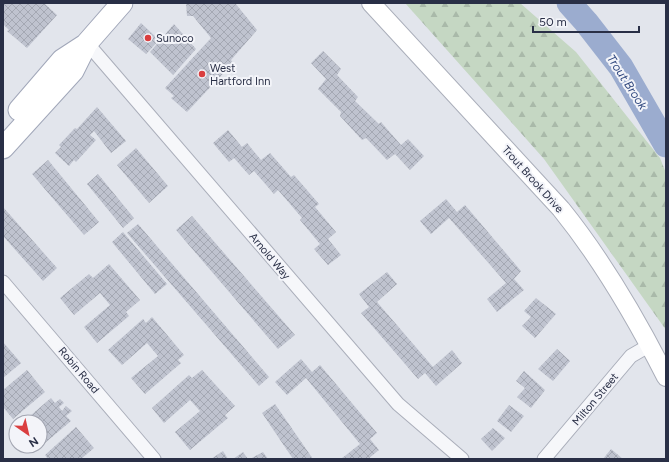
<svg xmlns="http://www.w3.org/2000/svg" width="669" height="462" font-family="Figtree,sans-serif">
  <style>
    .forest { fill: url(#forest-firs) }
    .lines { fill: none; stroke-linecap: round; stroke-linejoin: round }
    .river { stroke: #9baccf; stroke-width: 25 }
    .building { fill: url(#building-cross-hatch) }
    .minor-casing { stroke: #aaaeba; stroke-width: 15 }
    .secondary-casing { stroke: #aaaeba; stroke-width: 20 }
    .primary-casing { stroke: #a1a7b9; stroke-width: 23 }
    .minor { stroke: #f6f7fa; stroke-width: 13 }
    .secondary { stroke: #fff; stroke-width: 18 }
    .primary { stroke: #fff; stroke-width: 21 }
    .poi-dot { fill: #da3e3f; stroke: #f3f4f9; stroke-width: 1.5 }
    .labels { text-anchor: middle; stroke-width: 4; stroke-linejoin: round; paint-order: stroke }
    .poi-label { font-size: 11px; fill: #292f46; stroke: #f3f4f9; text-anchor: start }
    .street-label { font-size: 11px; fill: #292f46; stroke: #f3f4f9 }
    .water-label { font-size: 12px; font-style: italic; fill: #2f477e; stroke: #f3f4f9 }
  </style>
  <defs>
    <pattern id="forest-firs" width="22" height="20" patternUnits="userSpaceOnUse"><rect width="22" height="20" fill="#c5d7c3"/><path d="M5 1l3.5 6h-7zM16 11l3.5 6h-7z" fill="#a9b9a9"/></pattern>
    <pattern id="building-cross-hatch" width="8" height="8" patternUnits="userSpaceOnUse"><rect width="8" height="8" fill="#bfc3cf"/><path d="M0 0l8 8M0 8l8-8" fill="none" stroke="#a4a8b3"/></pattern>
  </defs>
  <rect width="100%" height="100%" fill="#e2e5ec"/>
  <!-- forest -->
  <path class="forest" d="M405,3H520L576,52L660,158L666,173V330L544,159Z"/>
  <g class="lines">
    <!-- river -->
    <path class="river" d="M569,3L586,22L621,67L666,145"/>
  </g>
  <!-- building -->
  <path class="building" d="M3,3H44L57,15L27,48L7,31L9,30L3,24Z
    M186,3H235L257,30L231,60L233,63L187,112L171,98L174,96L165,88L211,38L193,16H187Z
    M141,23L159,40L146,54L128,39Z
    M174,24L196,49L173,75L150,52Z
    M323,51L341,69L337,75L358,97L355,101L379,124L381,122L401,145L408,139L424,156L410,170L395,154L387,160L366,138L362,140L340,116L341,112L318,89L326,79L311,63Z
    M97,107L126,141L111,153L94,131L90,135L96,140L76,162L74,160L69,166L55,153L61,147L59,145L75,128L77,129Z
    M228,130L242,147L247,143L261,160L270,153L291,177L294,175L319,204L315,207L336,232L328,239L341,255L328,265L314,249L320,244L300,220L302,218L278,190L274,194L254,171L249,175L234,158L229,162L213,143Z
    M136,148L168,186L149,203L117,165Z
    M48,160L99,222L84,235L32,174Z
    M98,174L134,218L123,228L87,184Z
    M446,199L457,212L465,205L521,271L514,279L524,290L497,312L487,299L506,283L449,218L431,234L420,221Z
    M3,207L57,268L43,281L3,236Z
    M192,216L295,335L278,349L176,230Z
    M138,224L269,377L259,386L127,233Z
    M123,232L167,284L155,294L112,242Z
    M109,264L140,300L126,312L129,316L97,343L84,327L110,305L100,293L74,315L60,298L89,274L93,278Z
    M387,272L397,284L377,302L433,367L452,350L462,363L436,386L425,373L418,379L361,313L369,307L359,294Z
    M536,298L556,314L535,338L522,326L531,317L524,311Z
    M152,317L184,355L178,360L181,363L145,394L131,378L158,356L147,343L122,365L108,350L143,319L146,323Z
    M3,342L21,363L3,378Z
    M557,349L570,361L553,381L538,369Z
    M301,359L312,372L320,365L377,433L370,439L379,450L368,459H341L360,444L306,378L287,395L275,382Z
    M27,370L45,392L13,419L3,407V390Z
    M202,370L235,406L225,415L228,418L190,450L175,432L200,411L190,400L164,423L152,408L189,375L192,378Z
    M524,371L545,390L531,408L517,397L525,388L516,381Z
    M51,398L55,403L60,399L64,403L59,407L62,411L66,406L72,411L66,416L71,421L39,448L37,446H40V422H23Z
    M275,404L313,459H293L262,413Z
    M509,405L524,416L511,432L497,421Z
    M76,427L94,448L81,459H48L45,455Z
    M493,428L505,438L492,451L481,439Z
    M611,449L623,459H603Z
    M223,451L228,459H211Z
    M243,452L248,459H233Z
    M263,452L268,459H250Z"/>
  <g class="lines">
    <!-- minor casing -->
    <g class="minor-casing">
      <path id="minor" d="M87,43L398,404L462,459
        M3,282L154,459
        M544,459L631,356L650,345"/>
    </g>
    <!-- secondary casing -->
    <g class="secondary-casing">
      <path id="secondary" d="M371,3L561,209C603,261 636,318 666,377"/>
    </g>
    <!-- primary casing -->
    <g class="primary-casing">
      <path id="primary" d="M19,110L62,60L85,45
        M3,148L73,71L87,43L122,3"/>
    </g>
    <!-- minor -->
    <use href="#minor" class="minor"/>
    <!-- secondary -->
    <use href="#secondary" class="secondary"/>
    <!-- primary -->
    <use href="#primary" class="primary"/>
  </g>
  <!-- markers -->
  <g class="poi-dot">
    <circle cx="148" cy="38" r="4"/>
    <circle cx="202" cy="74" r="4"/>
  </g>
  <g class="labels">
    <!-- poi labels -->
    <g class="poi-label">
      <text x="156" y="42">Sunoco</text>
      <text x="210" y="72">West<tspan x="210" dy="13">Hartford Inn</tspan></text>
    </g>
    <!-- street labels -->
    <g class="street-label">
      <text transform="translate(533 179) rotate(48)" y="4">Trout Brook Drive</text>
      <text transform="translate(270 256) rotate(50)" y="4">Arnold Way</text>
      <text transform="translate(79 370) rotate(50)" y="4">Robin Road</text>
      <text transform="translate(595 399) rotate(-50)" y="4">Milton Street</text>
    </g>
    <!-- water labels -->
    <g class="water-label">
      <text transform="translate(627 82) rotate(57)" y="4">Trout Brook</text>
    </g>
  </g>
  <!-- border -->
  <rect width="669" height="462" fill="none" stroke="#292f46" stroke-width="8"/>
  <!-- north arrow -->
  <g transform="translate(28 434) rotate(146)"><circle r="19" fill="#f3f4f9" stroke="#a2a5b1"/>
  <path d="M0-3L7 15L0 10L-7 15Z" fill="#da3e3f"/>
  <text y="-6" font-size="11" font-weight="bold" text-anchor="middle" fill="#292f46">N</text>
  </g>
  <!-- scale -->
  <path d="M533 26v6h106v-6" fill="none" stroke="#292f46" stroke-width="2"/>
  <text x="539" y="26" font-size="12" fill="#292f46" stroke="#f3f4f9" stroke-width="3" paint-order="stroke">50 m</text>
</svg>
